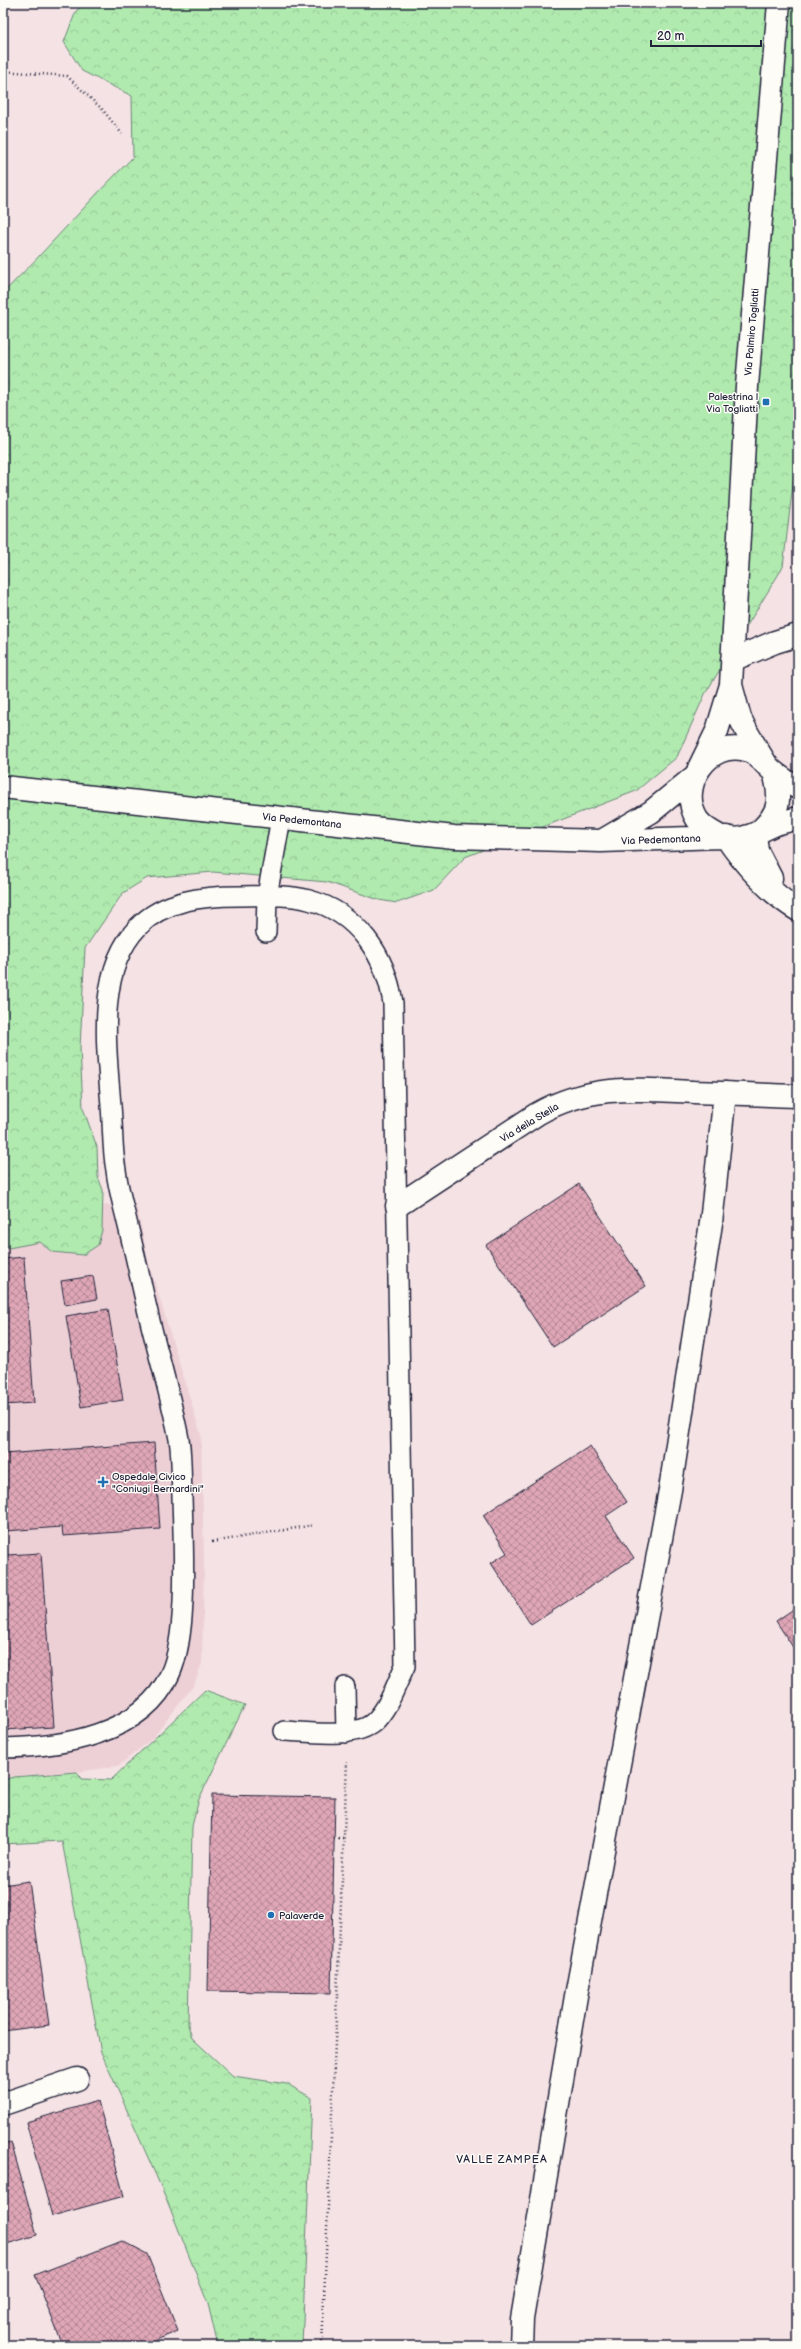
<svg xmlns="http://www.w3.org/2000/svg" width="801" height="2349" font-family="'Balsamiq Sans',sans-serif">
  <style>
    .built { fill: #edd0d6 }
    .forest { fill: url(#forest-crowns); stroke: #698675 }
    .building { fill: url(#building-cross-hatch); stroke: #22223b }
    .lines { fill: none; stroke-linecap: round; stroke-linejoin: round }
    .lane-casing { stroke: #22223b; stroke-width: 22 }
    .street-casing { stroke: #22223b; stroke-width: 25 }
    .secondary-casing { stroke: #22223b; stroke-width: 25 }
    .path { stroke: #22223b; stroke-width: 2.5; stroke-dasharray: 1 3; stroke-linecap: butt }
    .lane { stroke: #fdfcf7; stroke-width: 19 }
    .street { stroke: #fdfcf7; stroke-width: 22 }
    .secondary { stroke: #fdfcf7; stroke-width: 22 }
    .poi-dot { fill: #1f6fb2; stroke: #fdfcf7; stroke-width: 1.5 }
    .labels { text-anchor: middle; stroke-width: 3; stroke-linejoin: round; paint-order: stroke }
    .street-label { font-size: 10px; fill: #22223b; stroke: #fdfcf7 }
    .poi-label { font-size: 10px; fill: #22223b; stroke: #fdfcf7; text-anchor: start }
    .neighbourhood-label { font-size: 11px; letter-spacing: 1px; fill: #22223b; stroke: #fdfcf7 }
  </style>
  <defs>
    <pattern id="forest-crowns" width="20" height="18" patternUnits="userSpaceOnUse"><rect width="20" height="18" fill="#b0eaaf"/><path d="M2 6a3 3 0 1 1 6 0M12 15a3 3 0 1 1 6 0" fill="none" stroke="#97c897"/></pattern>
    <pattern id="building-cross-hatch" width="8" height="8" patternUnits="userSpaceOnUse"><rect width="8" height="8" fill="#dea6b6"/><path d="M0 0l8 8M0 8l8-8" fill="none" stroke="#b48795"/></pattern>
  </defs>
  <rect width="100%" height="100%" fill="#f4e2e4"/>
  <filter id="ink" filterUnits="userSpaceOnUse"><feTurbulence type="fractalNoise" baseFrequency=".025" numOctaves="2"/><feDisplacementMap in="SourceGraphic" scale="8" xChannelSelector="R" yChannelSelector="G"/><feConvolveMatrix kernelMatrix="1 2 1 2 8 2 1 2 1" color-interpolation-filters="sRGB"/></filter>
  <g filter="url(#ink)">
    <!-- built -->
    <path class="built" d="M136,1204L148,1260L201,1435L204,1562L202,1663L194,1685L152,1739L118,1766L77,1772L3,1777V1210Z"/>
    <!-- forest -->
    <path class="forest" d="M86,3H798V442L783,567L705,694L677,757L636,791L465,857L434,890L397,903L379,900L327,882L213,872L147,878L123,893L85,948L80,1048L83,1108L97,1147L98,1177L103,1190L102,1230L98,1245L83,1255L52,1252L40,1242L3,1249V293C48,249 88,201 133,157L132,96L82,71L64,42L76,11Z
      M205,1690L245,1705L199,1799L192,1826L188,2025L192,2038L233,2076L287,2084L312,2098L302,2346H218L208,2304L166,2198L101,2052L62,1841L3,1844V1780L13,1777L77,1772L81,1779L111,1780Z"/>
    <!-- building -->
    <path class="building" d="M579,1184L646,1286L553,1347L486,1245Z
      M24,1257L34,1403L3,1405V1259Z
      M93,1276L97,1299L65,1305L61,1281Z
      M108,1309L123,1400L81,1407L66,1316Z
      M154,1443L160,1529L63,1536L62,1527L5,1531L7,1555L41,1553L54,1727L3,1730V1454Z
      M590,1446L627,1502L606,1516L634,1558L531,1625L491,1563L507,1553L483,1515Z
      M798,1606V1655L776,1621Z
      M212,1795L335,1797L331,1993L208,1991Z
      M29,1881L49,2025L3,2031V1885Z
      M98,2101L124,2196L52,2216L26,2122Z
      M11,2142L37,2235L3,2245V2145Z
      M122,2241L147,2254L178,2331L142,2346H63L35,2275Z"/>
    <g class="lines">
      <!-- lane casing -->
      <g class="lane-casing">
        <path id="lane" d="M266,932L267,896L281,818
          M345,1687L346,1733
          M3,1748C61,1747 143,1735 170,1674C189,1633 183,1543 182,1496C181,1477 182,1457 179,1439C172,1403 162,1368 153,1333C144,1298 137,1262 128,1226C124,1208 118,1189 116,1170C112,1149 113,1127 111,1106C107,1050 95,972 138,927C164,900 203,896 239,896C262,896 287,894 309,900C358,913 386,956 393,1003L405,1666C396,1684 389,1708 374,1722C355,1739 308,1732 284,1731"/>
      </g>
      <!-- street casing -->
      <g class="street-casing">
        <path id="street" d="M732,660L775,642L798,635
          M731,685L740,718L748,734L766,764
          M699,768L717,731L731,685L747,386L779,3
          M755,834L757,851L771,878
          M726,837C742,862 773,896 798,910
          M397,1206L537,1114C589,1084 637,1089 694,1092C729,1093 763,1095 798,1096
          M3,2104L77,2079
          M521,2346L522,2319L576,1996L670,1490L711,1223L725,1093"/>
      </g>
      <!-- secondary casing -->
      <g class="secondary-casing">
        <path id="secondary" d="M3,787L454,837L601,841L721,837L738,839L752,835L776,824L798,818
          M760,831C781,811 781,798 774,772
          M721,837C712,832 703,828 697,819C677,787 708,739 746,750C759,754 765,765 775,773C782,778 790,784 798,788
          M605,839L651,812L695,776"/>
      </g>
      <!-- path -->
      <path class="path" d="M3,71L67,76L102,109L122,134
        M212,1542L314,1525
        M334,1838H344
        M322,2346L347,1762"/>
      <!-- lane -->
      <use href="#lane" class="lane"/>
      <!-- street -->
      <use href="#street" class="street"/>
      <!-- secondary -->
      <use href="#secondary" class="secondary"/>
    </g>
  </g>
  <!-- markers -->
  <g class="poi-dot">
    <rect x="762" y="398" width="8" height="8" rx="2"/>
    <path d="M101 1476h4v4h4v4h-4v4h-4v-4h-4v-4h4z"/>
    <circle cx="271" cy="1915" r="4"/>
  </g>
  <g class="labels">
    <!-- street labels -->
    <g class="street-label">
      <text transform="translate(751 332) rotate(-85)" y="4">Via Palmiro Togliatti</text>
      <text transform="translate(302 820) rotate(6)" y="4">Via Pedemontana</text>
      <text transform="translate(661 839) rotate(-2)" y="4">Via Pedemontana</text>
      <text transform="translate(529 1122) rotate(-31)" y="4">Via della Stella</text>
    </g>
    <!-- poi labels -->
    <g class="poi-label">
      <text x="758" y="400" text-anchor="end">Palestrina |<tspan x="758" dy="12">Via Togliatti</tspan></text>
      <text x="112" y="1480">Ospedale Civico<tspan x="112" dy="12">"Coniugi Bernardini"</tspan></text>
      <text x="279" y="1919">Palaverde</text>
    </g>
    <!-- neighbourhood labels -->
    <g class="neighbourhood-label">
      <text x="502" y="2163">VALLE ZAMPEA</text>
    </g>
  </g>
  <!-- margin -->
  <rect width="801" height="2349" fill="none" stroke="#fdfcf7" stroke-width="16"/>
  <rect x="8" y="8" width="785" height="2333" fill="none" stroke="#22223b" stroke-width="1.5" filter="url(#ink)"/>
  <!-- scale -->
  <path d="M651 40v6h110v-6" fill="none" stroke="#22223b" stroke-width="2"/>
  <text x="657" y="40" font-size="12" fill="#22223b" stroke="#fdfcf7" stroke-width="3" paint-order="stroke">20 m</text>
</svg>
